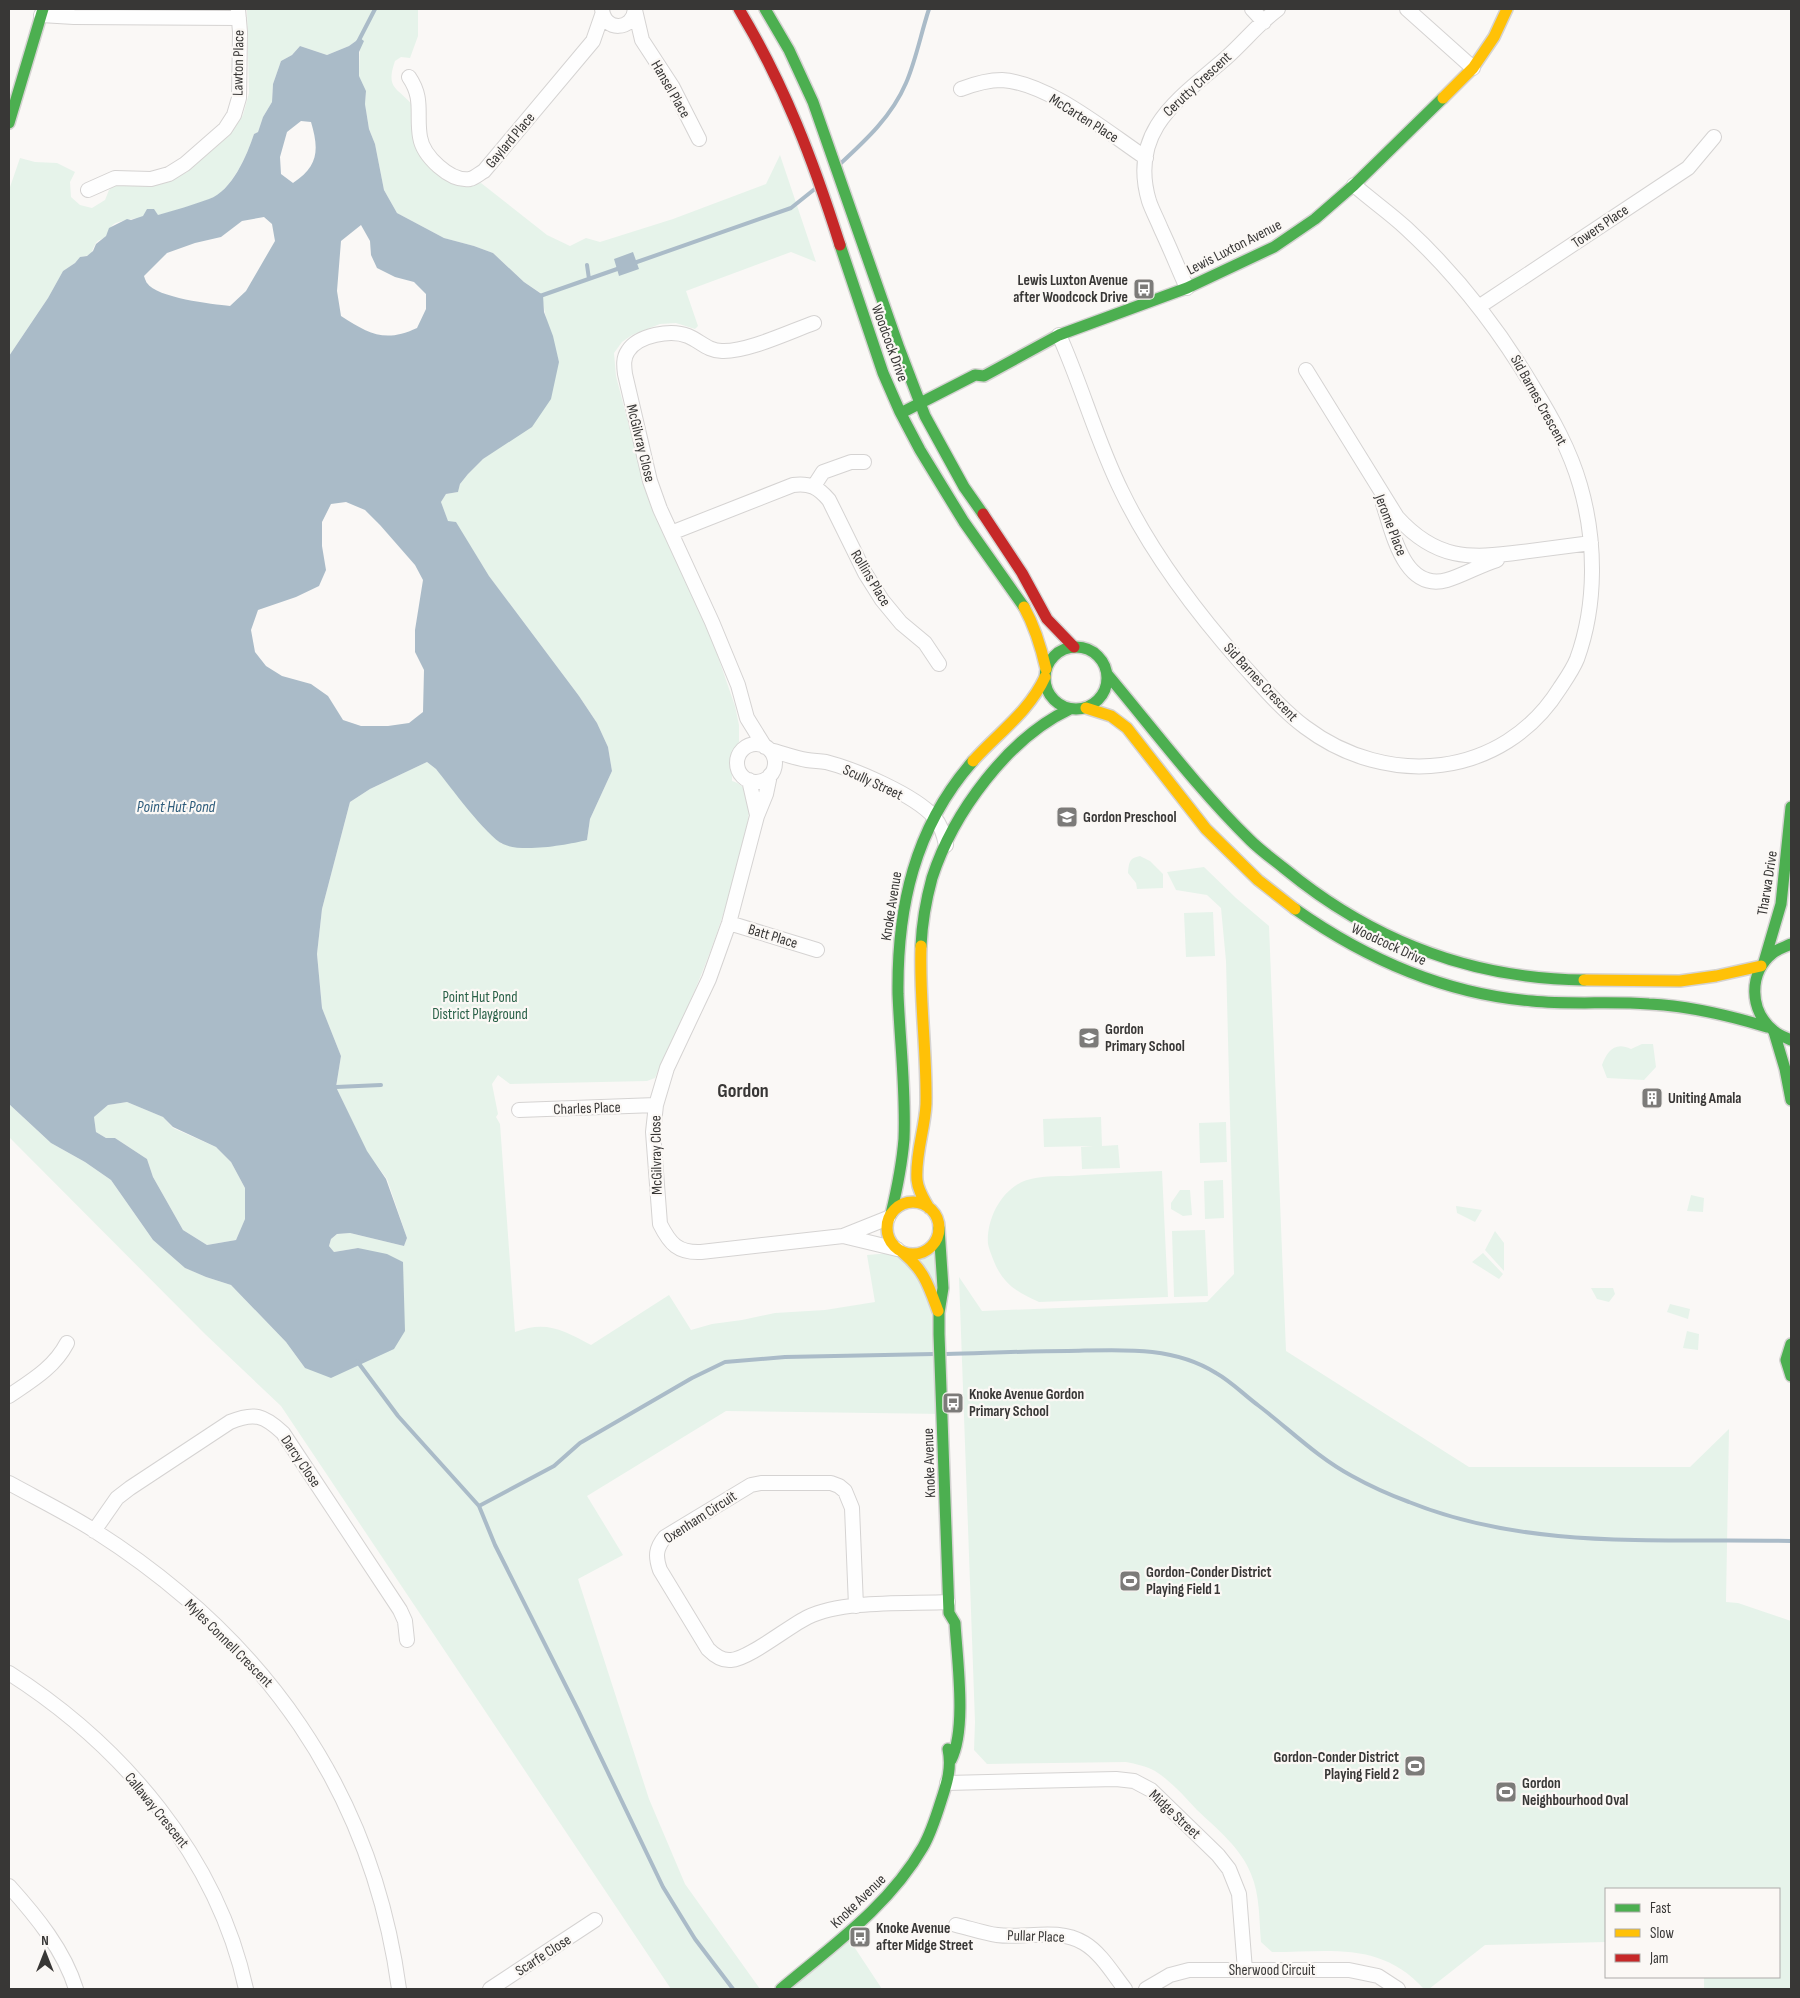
<svg xmlns="http://www.w3.org/2000/svg" width="1800" height="1998" font-family="'Sofia Sans Condensed',sans-serif">
  <style>
    .green { fill: #e6f3ea }
    .water { fill: #aabbc8; fill-rule: evenodd }
    .lines { fill: none; stroke-linecap: round; stroke-linejoin: round }
    .stream { stroke: #aabbc8; stroke-width: 4 }
    .street-casing { stroke: #d5d3d2; stroke-width: 16 }
    .fast-casing { stroke: #d5d3d2; stroke-width: 14 }
    .slow-casing { stroke: #d5d3d2; stroke-width: 14 }
    .jam-casing { stroke: #d5d3d2; stroke-width: 14 }
    .street { stroke: #fefefe; stroke-width: 14 }
    .fast { stroke: #4caf50; stroke-width: 11 }
    .slow { stroke: #ffc107; stroke-width: 11 }
    .jam { stroke: #c62828; stroke-width: 11 }
    .labels { text-anchor: middle; stroke-width: 4.5; stroke-linejoin: round; paint-order: stroke }
    .street-label { font-size: 15px; fill: #383736; stroke: #fbf8f5 }
    .poi-label { font-size: 15px; font-weight: bold; fill: #383736; stroke: #fbf8f5; text-anchor: start }
    .park-label { font-size: 15px; fill: #296047; stroke: #fbf8f5 }
    .water-label { font-size: 16px; font-style: italic; fill: #2e5c7b; stroke: #fbf8f5 }
    .district-label { font-size: 20px; font-weight: bold; fill: #383736; stroke: #fbf8f5 }
  </style>
  <rect width="100%" height="100%" fill="#faf8f6"/>
  <!-- green -->
  <path class="green" d="M247,9H418V36L410,58L401,57L395,61C385,90 398,87 413,106L414,140L419,153L470,185L481,183L547,235L570,246L586,238L600,242L673,219L766,184L780,155L816,262L791,252L686,291L698,326L695,329L676,323L660,324L632,335L622,342L614,353L616,376L645,488L706,622L735,706L739,725V742L732,752V781C742,784 747,790 749,799C751,816 744,836 741,852C728,904 710,957 688,1006C677,1030 665,1054 655,1078L647,1081L510,1084L498,1075L492,1084L498,1114L496,1117L500,1124L515,1332C546,1320 563,1330 591,1345L669,1295L691,1330L712,1324L742,1320L775,1313L825,1310L875,1302L867,1255L940,1249L945,1414L726,1411L587,1496L623,1555L578,1579L649,1799L685,1884L760,1989H671L281,1406L205,1334L9,1137V1104L51,1143L85,1162L111,1180L153,1240L185,1268L206,1277L231,1285L286,1342L305,1368L403,1286V1262L358,1248L334,1252L329,1246L331,1239L337,1234L350,1233L404,1246L407,1238L387,1179L367,1152L336,1087L341,1056L322,1008L317,954L322,909L350,802L370,789L427,762L436,769L484,828L502,844L587,840L590,819L612,771L608,747L597,723L579,696L489,576L456,523L448,522L441,502L446,494L458,492L460,484L468,474L483,459L503,445L559,362C553,339 544,318 542,294L524,282L493,253L474,246L444,238L397,213L384,190L375,144L369,129L365,104L366,91L359,77L360,38L349,46L327,55L300,46L292,55L281,61L273,84L272,102L263,117L258,132L254,134C247,155 232,190 210,199C195,205 174,211 159,215C147,217 123,219 114,224C109,228 109,232 105,237C103,239 98,240 96,243C90,252 95,255 80,257L75,263L63,271L48,298L9,356V190L20,158L35,162L57,163L75,172L70,182L71,197L80,205L92,208L105,200L109,190L115,185L171,181L187,172L230,135L243,115L249,93Z
    M1140,856L1150,861L1163,874V888L1137,889L1136,883L1128,873C1129,863 1129,858 1140,856Z
    M1204,867L1236,898L1269,926L1286,1351L1469,1467H1690L1729,1429L1726,1602L1738,1603L1791,1621V1989H1704V1977H1779V1889H1606V1942L1485,1945L1429,1989H1424C1381,1941 1330,1952 1272,1952L1261,1942C1259,1919 1260,1895 1251,1874C1241,1848 1217,1829 1197,1810C1184,1796 1171,1781 1155,1771C1146,1766 1136,1764 1126,1762L987,1764L974,1750L975,1722L959,1277L982,1311L1207,1302L1234,1274L1226,961L1221,908L1207,895L1176,890L1167,872Z
    M1213,912L1215,956L1186,957L1184,913Z
    M1642,1044H1653L1656,1067L1644,1080L1607,1078L1602,1065C1607,1051 1615,1041 1631,1049Z
    M127,1102L163,1117L173,1128L216,1147L231,1162L245,1188V1219L236,1240L207,1245L183,1230L153,1177L147,1159L115,1138H106L96,1132L94,1117L108,1105Z
    M1101,1117L1102,1146L1118,1145L1120,1168L1082,1169L1081,1147L1093,1146L1044,1147L1043,1119Z
    M1226,1122L1227,1162L1200,1163L1199,1123Z
    M1162,1171L1168,1297L1039,1302C1016,1292 1002,1283 993,1259C991,1254 989,1249 988,1244C986,1219 1002,1188 1027,1180C1040,1176 1056,1176 1069,1176C1100,1174 1131,1172 1162,1171Z
    M1223,1180L1224,1218L1205,1219L1204,1181Z
    M1180,1190H1190L1192,1215L1183,1216L1171,1209V1203Z
    M1691,1195L1704,1198L1703,1212L1687,1211Z
    M1456,1206L1482,1210L1475,1222L1457,1213Z
    M1205,1230L1208,1296L1174,1297L1172,1231Z
    M1495,1231L1504,1243V1271L1485,1250Z
    M1483,1253L1503,1274L1499,1279L1472,1262Z
    M1591,1288H1613L1615,1294L1609,1302L1597,1299Z
    M1670,1304L1690,1309L1688,1319L1667,1312Z
    M1687,1331L1699,1334L1698,1350L1683,1348Z
    M849,1939L882,1989H789Z"/>
  <!-- water -->
  <path class="water" d="M360,38L364,41L359,52V76L366,91L365,104L369,129L375,144L384,190L397,213L444,238L474,246L493,253L524,282L543,295L544,312L553,336L559,362L551,399L532,427L483,459L468,474L460,484L458,492L446,494L441,502L448,521L456,522L489,576L579,696L597,723L608,747L612,771L590,819L587,840C567,845 521,853 503,844C487,837 449,785 436,769L427,762L370,789L350,802L322,909L317,954L322,1008L341,1056L336,1087L367,1151L386,1179L407,1238L404,1246L350,1233L337,1234L331,1239L329,1246L334,1252L358,1248L387,1254L403,1262L405,1331L394,1349L331,1378L305,1368L286,1342L231,1285L206,1277L185,1268L153,1240L111,1180L85,1162L51,1143L9,1104V356L48,298L63,271L75,263L80,257L87,256L93,251L96,244L106,236L109,228L127,219L131,220L143,216L147,209H154L158,215C175,210 193,205 209,199C232,191 247,155 254,134L258,132L263,117L272,102L273,84L281,61L292,55L300,46L327,55L349,46ZM301,121L311,122C319,149 319,166 293,183L281,174L280,157L287,132ZM264,217L272,224L275,241L246,291L230,306C212,304 157,298 147,283C146,282 144,276 144,276L167,253L195,243L221,237L242,221ZM361,225L370,241L371,255L377,268L395,277L414,282L426,294V309L417,328C385,343 369,334 341,316L337,291L341,241ZM346,502L365,510L380,525L415,565L423,580L415,630V652L424,670L423,712L409,723L388,726H361L343,720L328,696L311,684L282,676L266,666L255,652L251,630L258,610L296,597L319,586L326,570L322,546V522L331,504ZM127,1102L163,1117L173,1127L216,1147L231,1162L245,1188V1219L236,1240L207,1245L183,1230L153,1177L147,1159L115,1138H106L96,1132L94,1117L108,1105Z
    M633,252L639,269L619,276L614,259Z"/>
  <g class="lines">
    <!-- stream -->
    <path class="stream" d="M358,42L375,9
      M840,164C866,140 892,116 906,83C916,60 921,33 929,9
      M634,263L791,208L816,188
      M587,265L589,279
      M540,296L620,268
      M336,1087L381,1085
      M946,1354C987,1353 1027,1351 1068,1351C1118,1350 1172,1345 1216,1373C1232,1382 1244,1395 1259,1406C1289,1429 1318,1458 1352,1476C1370,1486 1390,1495 1409,1502C1530,1551 1664,1538 1791,1541
      M357,1361L398,1416L479,1506L554,1466L580,1443L692,1378L725,1362L785,1357L934,1354
      M479,1506L495,1545L578,1710L663,1887L695,1939L733,1989"/>
    <!-- street casing -->
    <g class="street-casing">
      <path id="street" d="M602,9C604,32 633,31 635,9
        M1252,9L1264,22
        M1407,9L1473,68
        M635,10L642,40L672,86L699,139
        M41,15L74,17L239,18
        M409,77C424,99 416,114 420,137C423,156 450,182 470,179C475,178 480,173 484,171L593,41L602,15
        M961,89C974,84 988,80 1002,80C1049,83 1107,132 1146,158
        M88,190L115,178L151,179L169,174L185,164L225,129L234,115L239,98L240,32L238,9
        M1187,288C1178,268 1170,248 1161,229C1157,219 1152,210 1149,201C1128,130 1180,98 1226,58C1244,42 1259,23 1278,9
        M1480,306L1688,168L1714,137
        M1059,335C1082,386 1097,442 1122,492C1153,556 1196,612 1242,664C1262,686 1281,709 1305,727C1387,789 1503,779 1560,688C1566,679 1573,669 1577,659C1597,604 1596,540 1580,485C1570,450 1552,418 1533,387C1498,328 1457,275 1406,228C1390,213 1371,200 1354,185
        M1306,370L1397,517C1436,560 1469,559 1522,552C1545,549 1568,546 1591,543
        M814,486L823,472L851,462H864
        M1383,504C1393,533 1404,592 1447,580C1464,575 1480,565 1497,560
        M671,533L793,485C810,483 818,487 829,500L865,573L882,600L901,623L925,643L939,664
        M737 763a19 19 0 1 1 38 0a19 19 0 1 1-38 0Z
        M765,747L747,718L738,685L712,622L660,509L650,481L625,374C624,366 623,358 628,351C638,335 671,329 688,336C700,341 708,351 722,351C747,352 789,332 814,323
        M770,750C782,753 794,758 807,760C813,761 819,761 826,762C854,769 915,795 934,817C941,825 944,835 946,845
        M770,775L766,794L757,816L729,923L709,979L667,1068L656,1105L653,1132L660,1224C670,1244 678,1253 701,1252L843,1236L888,1218
        M749,780L757,815
        M729,923L817,950
        M519,1110L656,1105
        M843,1236L897,1249
        M9,1396C31,1381 54,1368 67,1343
        M9,1483C38,1499 67,1513 95,1531C263,1638 372,1789 399,1989
        M94,1531L117,1498L130,1488L230,1422C254,1412 264,1415 283,1433L400,1610L405,1621L407,1640
        M856,1606L852,1508L845,1491L839,1486L831,1483H761L751,1485L665,1537C656,1548 655,1556 660,1570L708,1649C714,1655 722,1661 731,1660C749,1659 789,1626 808,1617C843,1600 908,1604 948,1602
        M9,1673C122,1745 217,1856 246,1989
        M947,1783L1116,1779L1134,1781L1151,1790L1218,1855L1229,1869L1239,1894L1245,1970
        M9,1886C36,1916 64,1950 76,1989
        M956,1925C969,1928 983,1933 997,1935C1026,1939 1057,1927 1084,1943C1101,1953 1113,1974 1125,1989
        M490,1989L595,1920
        M1146,1989L1170,1975L1189,1970H1349L1378,1976L1398,1989"/>
    </g>
    <!-- fast casing -->
    <g class="fast-casing">
      <path id="fast" d="M765,9L789,50L813,102L899,348L925,416L964,487L983,514
        M9,123L43,9
        M840,245L883,373L900,412L920,450L964,522L1024,607
        M901,413L975,375L984,376L1059,335L1187,288L1274,247L1315,219L1354,185L1443,98
        M1045 678a31 31 0 1 1 62 0a31 31 0 1 1-62 0Z
        M1107,674C1154,730 1198,789 1250,840C1261,851 1274,860 1285,869C1371,940 1472,979 1584,980
        M1295,909C1366,959 1445,994 1532,1001C1571,1005 1610,1001 1649,1004C1689,1006 1728,1015 1767,1027
        M1791,944C1785,947 1778,949 1773,953C1748,973 1749,1011 1774,1031C1778,1035 1785,1037 1791,1040
        M921,946C922,923 926,900 932,878C953,813 1008,738 1070,709
        M1764,962L1781,904L1791,807
        M1774,1032L1785,1069L1791,1100
        M891,1214C897,1189 902,1164 904,1139C906,1091 900,1043 898,994C897,908 914,828 973,761
        M939,1228L943,1288L939,1313V1334L949,1613L955,1623C957,1659 967,1729 951,1760
        M1791,1344L1786,1360L1791,1376
        M781,1989C832,1946 889,1906 923,1847C931,1833 936,1817 941,1801C947,1783 952,1768 948,1749"/>
    </g>
    <!-- slow casing -->
    <g class="slow-casing">
      <path id="slow" d="M1443,98L1473,68L1494,37L1507,9
        M1024,607C1035,627 1041,647 1046,669
        M1086,708L1111,716L1127,728L1206,829L1258,880L1295,909
        M973,761C998,733 1029,712 1045,677
        M921,946C919,998 927,1051 926,1104C925,1129 915,1154 917,1180C918,1191 924,1199 929,1208
        M1584,980L1680,981L1716,976L1761,966
        M887 1228a26 26 0 1 1 52 0a26 26 0 1 1-52 0Z
        M901,1251C924,1270 928,1284 938,1311"/>
    </g>
    <!-- jam casing -->
    <g class="jam-casing">
      <path id="jam" d="M739,9C785,86 813,160 840,245
        M983,514L1022,573L1047,619L1074,647"/>
    </g>
    <!-- street -->
    <use href="#street" class="street"/>
    <!-- fast -->
    <use href="#fast" class="fast"/>
    <!-- slow -->
    <use href="#slow" class="slow"/>
    <!-- jam -->
    <use href="#jam" class="jam"/>
  </g>
  <!-- icons -->
  <defs>
    <g id="bus-square" transform="scale(1.125)"><rect x="-9" y="-9" width="18" height="18" rx="4" fill="#7c7b79" stroke="#fbf8f5"/><path d="M-5-6H5V4H4V6H2V4H-2V6H-4V4H-5ZM-3.5-4V0h7V-4ZM-3.5 1.2v1.5H-2V1.2ZM2 1.2v1.5H3.5V1.2Z" fill="#fff"/></g>
    <g id="school-square" transform="scale(1.125)"><rect x="-9" y="-9" width="18" height="18" rx="4" fill="#7c7b79" stroke="#fbf8f5"/><path d="M0-5L7-2L0 1L-7-2ZM-4 1L0 2.5L4 1V4Q0 6-4 4Z" fill="#fff"/></g>
    <g id="building-square" transform="scale(1.125)"><rect x="-9" y="-9" width="18" height="18" rx="4" fill="#7c7b79" stroke="#fbf8f5"/><path d="M-4-6H4V6H1V3H-1V6H-4ZM-2.5-4.3h1.7v1.8h-1.7ZM.8-4.3h1.7v1.8H.8ZM-2.5-1h1.7V.8h-1.7ZM.8-1h1.7V.8H.8Z" fill="#fff"/></g>
    <g id="stadium-square" transform="scale(1.125)"><rect x="-9" y="-9" width="18" height="18" rx="4" fill="#7c7b79" stroke="#fbf8f5"/><path d="M0-5a6.5 5 0 1 0 0 10a6.5 5 0 1 0 0-10ZM-3.5-1.8h7v3.6h-7Z" fill="#fff"/></g>
  </defs>
  <g fill-rule="evenodd">
    <use href="#bus-square" x="1144" y="289"/>
    <use href="#school-square" x="1067" y="817"/>
    <use href="#school-square" x="1089" y="1038"/>
    <use href="#building-square" x="1652" y="1098"/>
    <use href="#bus-square" x="953" y="1403"/>
    <use href="#stadium-square" x="1130" y="1581"/>
    <use href="#stadium-square" x="1415" y="1766"/>
    <use href="#stadium-square" x="1506" y="1792"/>
    <use href="#bus-square" x="860" y="1937"/>
  </g>
  <g class="labels">
    <!-- street labels -->
    <g class="street-label">
      <text transform="translate(238 63) rotate(-89)" y="5">Lawton Place</text>
      <text transform="translate(1197 84) rotate(-43)" y="5">Cerutty Crescent</text>
      <text transform="translate(671 89) rotate(60)" y="5">Hansel Place</text>
      <text transform="translate(1084 118) rotate(32)" y="5">McCarten Place</text>
      <text transform="translate(510 140) rotate(-50)" y="5">Gaylard Place</text>
      <text transform="translate(1600 226) rotate(-34)" y="5">Towers Place</text>
      <text transform="translate(1234 247) rotate(-27)" y="5">Lewis Luxton Avenue</text>
      <text transform="translate(890 343) rotate(70)" y="5">Woodcock Drive</text>
      <text transform="translate(1539 400) rotate(61)" y="5">Sid Barnes Crescent</text>
      <text transform="translate(641 443) rotate(76)" y="5">McGilvray Close</text>
      <text transform="translate(1391 525) rotate(69)" y="5">Jerome Place</text>
      <text transform="translate(871 578) rotate(59)" y="5">Rollins Place</text>
      <text transform="translate(1261 682) rotate(47)" y="5">Sid Barnes Crescent</text>
      <text transform="translate(873 782) rotate(25)" y="5">Scully Street</text>
      <text transform="translate(1767 883) rotate(-81)" y="5">Tharwa Drive</text>
      <text transform="translate(891 906) rotate(-81)" y="5">Knoke Avenue</text>
      <text transform="translate(773 936) rotate(17)" y="5">Batt Place</text>
      <text transform="translate(1389 944) rotate(25)" y="5">Woodcock Drive</text>
      <text transform="translate(587 1108) rotate(-2)" y="5">Charles Place</text>
      <text transform="translate(656 1155) rotate(-91)" y="5">McGilvray Close</text>
      <text transform="translate(301 1461) rotate(56)" y="5">Darcy Close</text>
      <text transform="translate(929 1463) rotate(-92)" y="5">Knoke Avenue</text>
      <text transform="translate(700 1517) rotate(-33)" y="5">Oxenham Circuit</text>
      <text transform="translate(229 1643) rotate(45)" y="5">Myles Connell Crescent</text>
      <text transform="translate(157 1810) rotate(51)" y="5">Callaway Crescent</text>
      <text transform="translate(1175 1814) rotate(43)" y="5">Midge Street</text>
      <text transform="translate(858 1901) rotate(-44)" y="5">Knoke Avenue</text>
      <text transform="translate(1036 1936) rotate(2)" y="5">Pullar Place</text>
      <text transform="translate(543 1955) rotate(-33)" y="5">Scarfe Close</text>
      <text x="1272" y="1975">Sherwood Circuit</text>
    </g>
    <!-- poi labels -->
    <g class="poi-label">
      <text x="1128" y="285" text-anchor="end">Lewis Luxton Avenue<tspan x="1128" dy="17">after Woodcock Drive</tspan></text>
      <text x="1083" y="822">Gordon Preschool</text>
      <text x="1105" y="1034">Gordon<tspan x="1105" dy="17">Primary School</tspan></text>
      <text x="1668" y="1103">Uniting Amala</text>
      <text x="969" y="1399">Knoke Avenue Gordon<tspan x="969" dy="17">Primary School</tspan></text>
      <text x="1146" y="1577">Gordon-Conder District<tspan x="1146" dy="17">Playing Field 1</tspan></text>
      <text x="1399" y="1762" text-anchor="end">Gordon-Conder District<tspan x="1399" dy="17">Playing Field 2</tspan></text>
      <text x="1522" y="1788">Gordon<tspan x="1522" dy="17">Neighbourhood Oval</tspan></text>
      <text x="876" y="1933">Knoke Avenue<tspan x="876" dy="17">after Midge Street</tspan></text>
    </g>
    <!-- park labels -->
    <g class="park-label">
      <text x="480" y="1002">Point Hut Pond<tspan x="480" dy="17">District Playground</tspan></text>
    </g>
    <!-- water labels -->
    <g class="water-label">
      <text x="176" y="812">Point Hut Pond</text>
    </g>
    <!-- district labels -->
    <g class="district-label">
      <text x="743" y="1097">Gordon</text>
    </g>
  </g>
  <!-- border -->
  <rect width="1800" height="1998" fill="none" stroke="#383736" stroke-width="20"/>
  <!-- legend -->
  <rect x="1605" y="1888" width="175" height="90" fill="#fbf8f5" stroke="#adaba9"/>
  <rect x="1615" y="1904" width="25" height="8" fill="#4caf50" stroke="#adaba9"/>
  <text x="1650" y="1913" font-size="15" fill="#383736">Fast</text>
  <rect x="1615" y="1929" width="25" height="8" fill="#ffc107" stroke="#adaba9"/>
  <text x="1650" y="1938" font-size="15" fill="#383736">Slow</text>
  <rect x="1615" y="1954" width="25" height="8" fill="#c62828" stroke="#adaba9"/>
  <text x="1650" y="1963" font-size="15" fill="#383736">Jam</text>
  <!-- north arrow -->
  <g transform="translate(45 1953)" stroke="#fbf8f5" stroke-width="4" paint-order="stroke">
  <path d="M0-4L9 19L0 12L-9 19Z" fill="#383736"/>
  <text y="-8" font-size="14" font-weight="bold" text-anchor="middle" fill="#383736">N</text>
  </g>
</svg>
